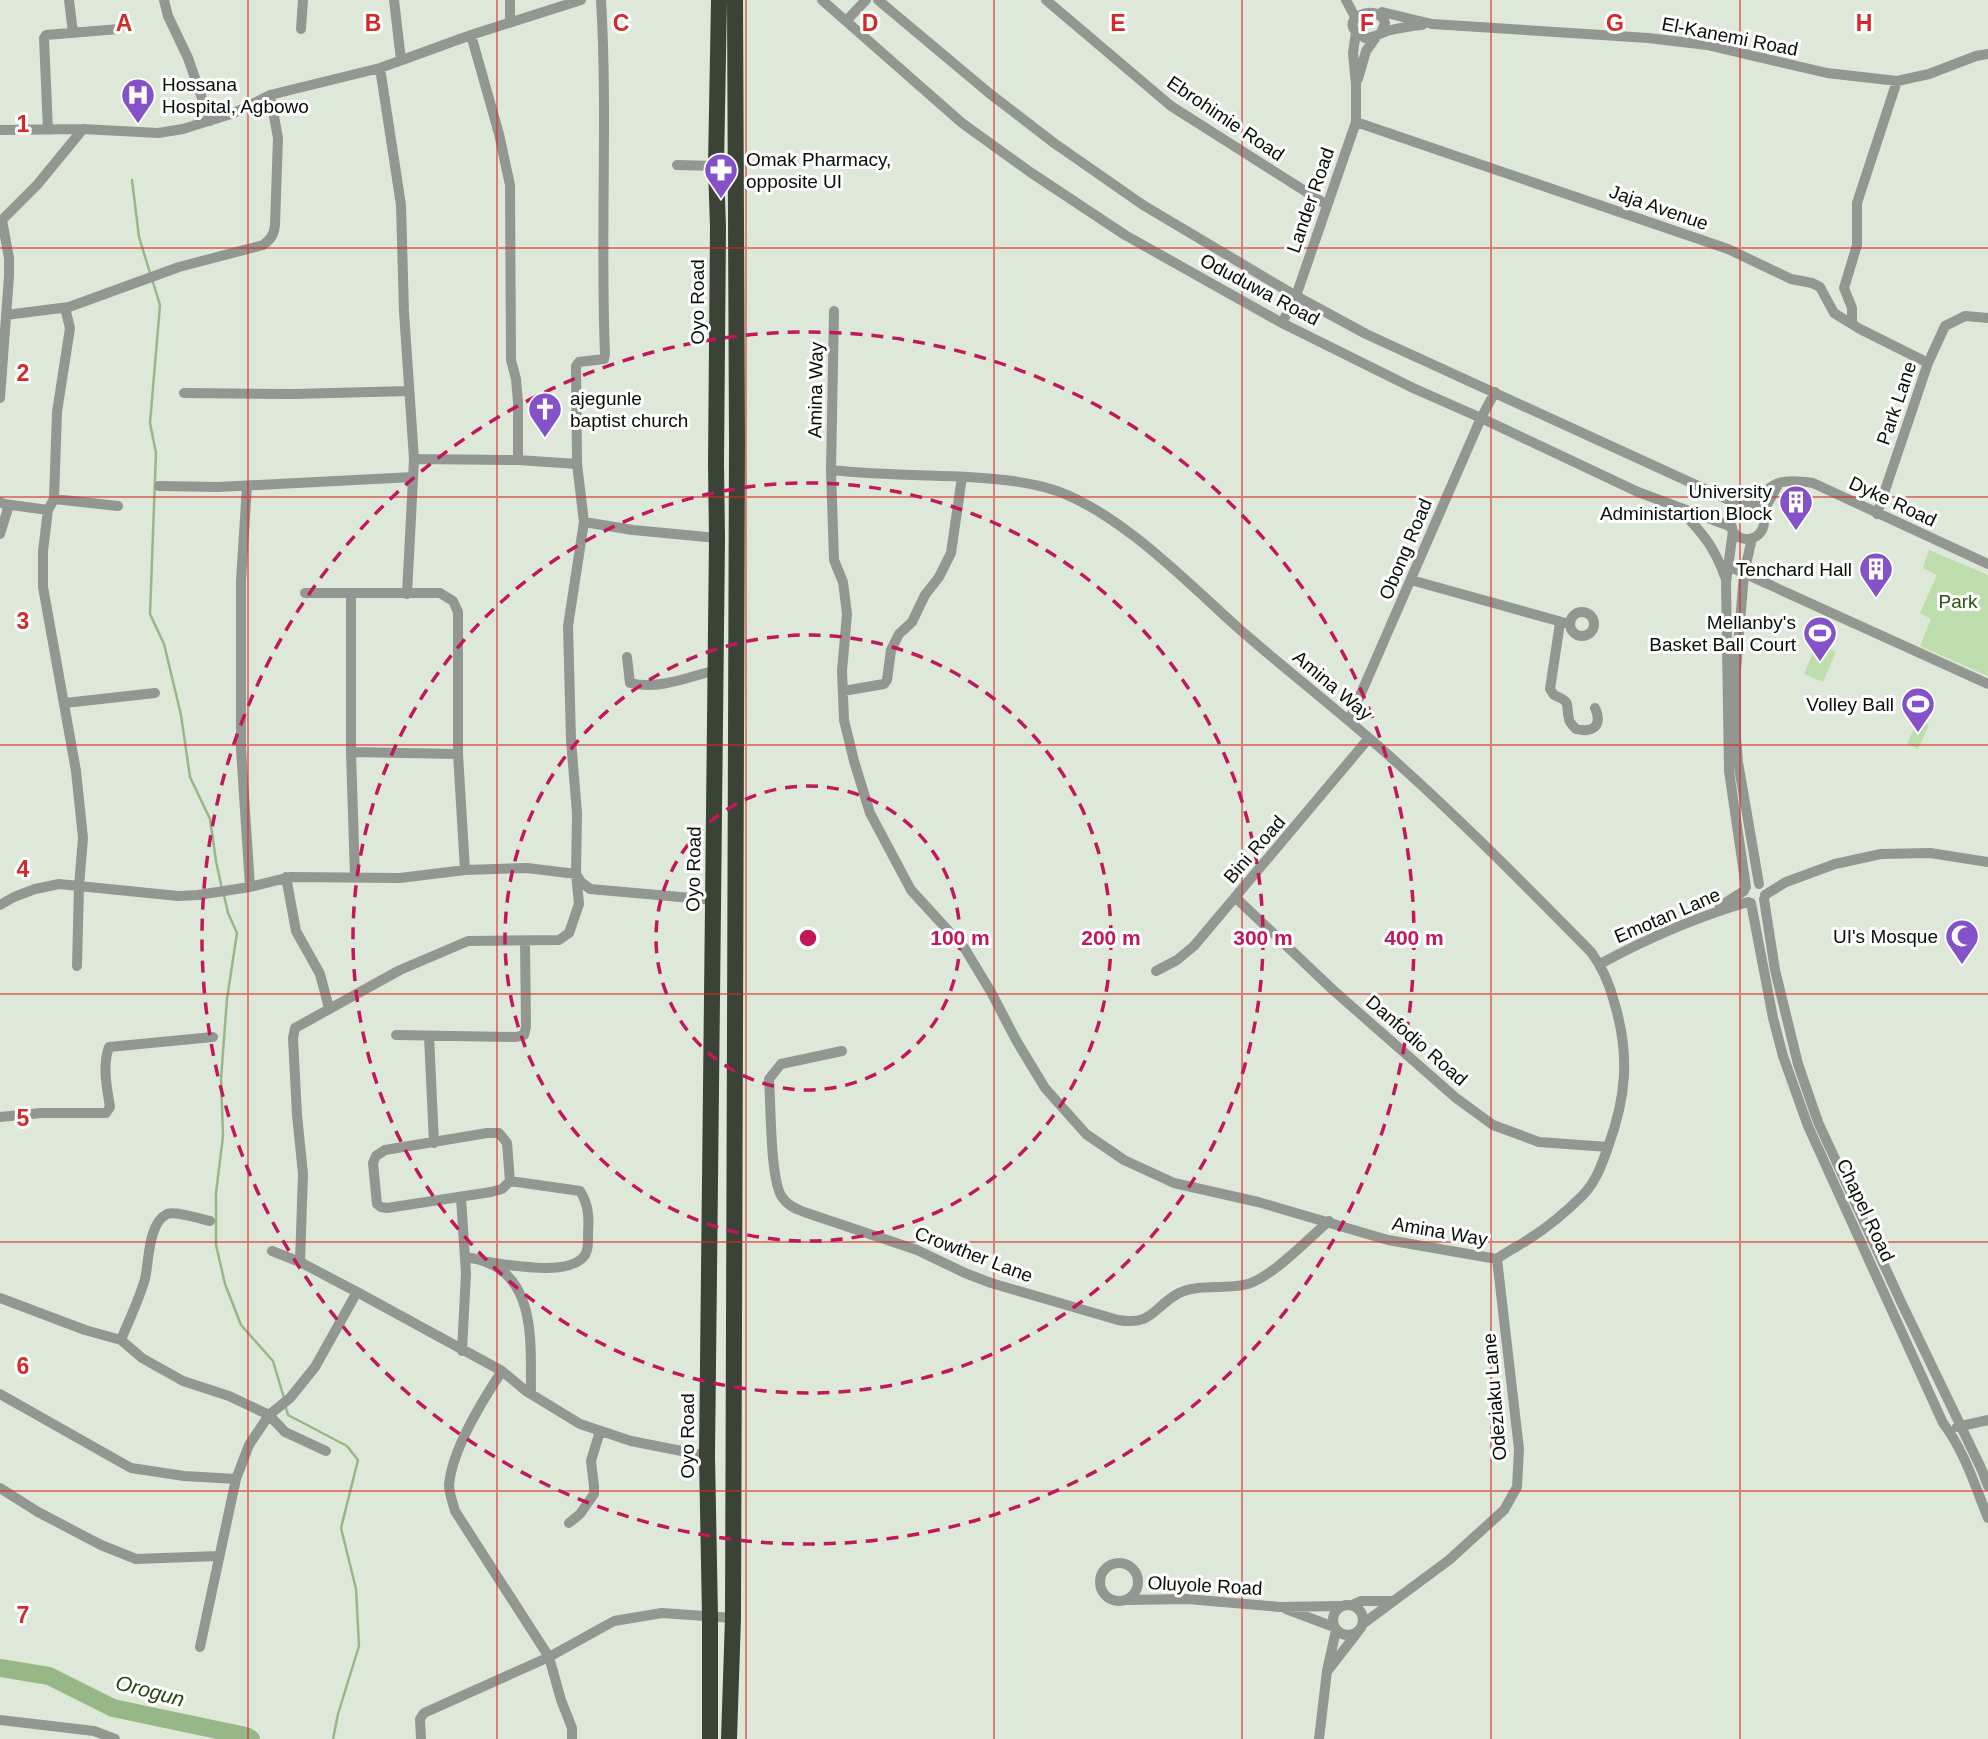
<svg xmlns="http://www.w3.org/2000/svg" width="1988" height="1739" font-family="Helvetica,sans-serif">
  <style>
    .green { fill: #beddad }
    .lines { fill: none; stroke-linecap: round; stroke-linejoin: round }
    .stream { stroke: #98b786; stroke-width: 2.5 }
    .river { stroke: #98b786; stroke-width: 18 }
    .minor { stroke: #939791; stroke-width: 10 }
    .highway { stroke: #3a4336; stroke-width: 16 }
    .grid { fill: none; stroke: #d62828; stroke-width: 2; stroke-opacity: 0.55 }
    .ring { fill: none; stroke: #c2185b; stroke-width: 3.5; stroke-dasharray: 12 9 }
    .labels { text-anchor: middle; stroke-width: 6; stroke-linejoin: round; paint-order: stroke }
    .street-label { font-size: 19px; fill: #090d08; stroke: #fff }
    .poi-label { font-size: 19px; fill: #090d08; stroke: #fff; text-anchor: end }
    .park-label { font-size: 19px; fill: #2b510b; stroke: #fff }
    .water-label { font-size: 21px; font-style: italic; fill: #274412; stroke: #fff }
    .grid-label { font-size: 23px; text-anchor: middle; font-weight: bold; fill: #d62828; stroke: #fff; stroke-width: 6; stroke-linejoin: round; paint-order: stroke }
    .centre { fill: #c2185b; stroke: #fff; stroke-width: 3.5 }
    .ring-label { font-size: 21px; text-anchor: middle; font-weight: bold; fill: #c2185b; stroke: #fff; stroke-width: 6; stroke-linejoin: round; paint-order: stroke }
  </style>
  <rect width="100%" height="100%" fill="#dee8d8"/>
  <!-- green -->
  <path class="green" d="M1929,550L1988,575V676L1920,646L1931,619L1920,613L1937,575L1923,568Z
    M1817,643L1836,652L1823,682L1804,674Z
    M1918,719L1929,725L1918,749L1907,744Z"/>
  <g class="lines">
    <!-- stream -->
    <path class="stream" d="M132,180L139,237L150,273
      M152,279L160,305L150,423L156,453L150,614L164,644L181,715L190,777L210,819L216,861L222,889
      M224,895L228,913L237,933L227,999L221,1079L223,1136L216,1193V1245L225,1284L241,1325L273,1361L284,1398
      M285,1405L288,1415L347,1446L358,1460L341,1528L356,1589L359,1646L338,1714L333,1739"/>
    <!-- river -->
    <path class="river" d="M0,1668L49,1676L113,1708L246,1736L251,1739"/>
    <!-- minor -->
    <path class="minor" d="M69,0L73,33
      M164,0L168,16L188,58L210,121
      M394,0L401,60
      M510,0V22
      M822,0L962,123L1030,172L1125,235L1282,323L1413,388L1481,418L1638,492L1732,527
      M878,0L989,93L1054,143L1143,205L1296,296L1366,334L1742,506
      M1046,0L1171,106L1327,205
      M1346,0L1354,15
      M1382,12L1432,24L1648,38L1707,45L1827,73L1897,81L1929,74L1976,56L1988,54
      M846,21L866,0
      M301,29L303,0
      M1381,33L1385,23C1379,0 1330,21 1365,38C1374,38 1379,34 1387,31C1399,28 1410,26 1422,25
      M471,35L499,134L510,185L511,360L516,379L518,402V460
      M380,68L401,205L404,312L414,459L407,594
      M1358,79L1366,51L1376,37
      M1356,122L1728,249L1791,279L1812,283L1820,287L1834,313L1860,329L1928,363
      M0,130L83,129L158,133L183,129L234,113L270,95L380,68L471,35L581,0
      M48,130L44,38L46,35L119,29
      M677,165L716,166
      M0,222L37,185L83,129
      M65,308L70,328L57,412L54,499L48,510L43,551V587L76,771L83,838L79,886L77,966
      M6,315L69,307L179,267L263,245C271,239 274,235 275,225L278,138L270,95
      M1282,323L1296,296L1356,122V85L1353,53L1356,32
      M1852,324V308L1844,288L1857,245V203L1897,81
      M184,393L294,394L409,391
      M0,398L9,276V258L2,220
      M414,459L518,460L577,464
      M831,470C877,475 923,475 968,477C998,479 1028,481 1057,491C1121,514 1186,581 1237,627C1286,670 1338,710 1386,753C1457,816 1524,884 1591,952C1603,968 1610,985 1615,1005C1630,1056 1626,1098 1608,1147C1602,1164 1596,1182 1583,1195C1567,1211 1548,1227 1529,1239C1519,1246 1507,1251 1497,1259L1388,1240L1258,1202L1174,1183L1124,1160L1086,1134L1045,1088L1016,1040L991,992L965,949L911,890L870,813L854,761L844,720L842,671L847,614L843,582L834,560L831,470L834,311
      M159,486L218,487L413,477
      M247,486L241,581V749L250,887
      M54,499L118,506
      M0,502L4,504L48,510
      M1752,505C1772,481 1782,478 1813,483L1988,564
      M1730 522a17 17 0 1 1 34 0a17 17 0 1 1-34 0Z
      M1681,510C1702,533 1714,546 1725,577
      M1762,514L1779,483
      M1877,514L1928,363L1945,326L1965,316L1988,318
      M584,522L633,530L717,538
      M1733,531L1726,582L1729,771L1746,887
      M0,534L9,505
      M1752,538L1744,574L1736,670V737L1738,762L1759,884
      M1728,566L1988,684
      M1411,580L1569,624
      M305,593H440L453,601L458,612V754L465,870
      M351,593V752L355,877
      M1570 624a12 12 0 1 1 24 0a12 12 0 1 1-24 0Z
      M1560,623L1550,689L1554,695C1573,703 1565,704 1569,719C1569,722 1574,727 1576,729C1593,733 1603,726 1595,708
      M627,657L630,683C658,690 689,677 716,670
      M843,691L884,684L887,680L891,650L899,634L912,622L925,595L939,577L951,553L962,477
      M65,703L155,693
      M1349,721L1481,418L1495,392
      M351,752L458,754
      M286,877L296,931L320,974L329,1008
      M1765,895L1786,882L1835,864L1881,854L1930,853L1988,862
      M1235,897L1333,990L1456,1098L1493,1125L1539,1142L1608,1147
      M1764,899L1775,970L1798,1064L1818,1122L1902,1304L1981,1468L1988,1486
      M1751,903L1773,1018L1783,1056L1808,1126L1943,1423C1964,1450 1975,1486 1988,1518
      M0,905L14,897L35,889L59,884L178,896L198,895L250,887L290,877L400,878L465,870L527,868L576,874L581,882L590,889L714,900
      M1720,906L1744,891
      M1600,964C1648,938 1696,917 1748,902
      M1156,971L1177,960L1194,946L1369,738
      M396,1035L516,1037L524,1035L526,1027L525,941
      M429,1036L434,1143
      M842,1051L781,1064L769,1079C771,1104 770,1180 782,1197C788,1206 795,1208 804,1212L917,1250L965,1273L991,1283L1118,1320C1153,1326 1153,1307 1179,1293C1200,1283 1226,1290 1248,1284C1272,1277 1309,1238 1329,1221
      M0,1117L41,1113H106L110,1107C107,1088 102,1066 109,1047L213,1037
      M487,1133H499L507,1143L510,1181L502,1189L491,1192L387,1208L381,1207L377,1204L373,1163L376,1156L385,1150Z
      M461,1198L466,1273L462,1351
      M272,1251L300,1262L357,1292L502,1371L526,1391L580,1424L631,1441L707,1456
      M465,1257C472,1258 480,1259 486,1262C538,1281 530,1350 531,1394
      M300,1262L303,1174L297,1115L293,1038L295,1028L400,970L468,941L559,940L569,933L579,904L576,874L577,813L571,740L568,626L584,522L577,464L576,366L579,362L604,359L605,354C600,236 608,118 601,0
      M488,1262C511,1265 570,1277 585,1255C589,1249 588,1241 588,1234C589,1218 589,1205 580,1191L510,1181
      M0,1298L85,1330L121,1340L142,1358L183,1381L229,1396L269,1415L285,1432L326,1451
      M121,1340C129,1320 139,1300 145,1279C149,1262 148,1223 167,1214C176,1211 201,1219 210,1221
      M502,1371C482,1401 452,1449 449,1485C449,1493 453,1503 455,1511L549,1657L561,1700L572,1728V1739
      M0,1394L131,1468L184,1476L236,1479
      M1957,1427L1988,1420
      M0,1488L38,1512L101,1545L136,1559L218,1556
      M569,1523L580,1514L594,1494V1486L591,1461L600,1431
      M1100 1582a19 19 0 1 1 38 0a19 19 0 1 1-38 0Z
      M1127,1600L1187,1599L1280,1607L1341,1606
      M1333 1620a15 15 0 1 1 30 0a15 15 0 1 1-30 0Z
      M1352,1605L1361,1601H1392
      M1286,1609L1334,1627
      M1364,1623L1449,1560L1504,1510L1517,1487L1519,1449L1497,1259
      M200,1647L236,1479L249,1445L269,1415L290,1398L315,1367L357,1292
      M1329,1669L1357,1633
      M0,1720L94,1731L115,1739
      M421,1739L420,1719L424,1713L549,1657L614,1621L662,1613L733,1618
      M1319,1739L1327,1671L1336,1630"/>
    <!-- highway -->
    <path class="highway" d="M710,1739V1617L707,1456L717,538L716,464L718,228L716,166L719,0
      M729,1739L733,1618L737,442L735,0"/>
  </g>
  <!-- grid -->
  <path class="grid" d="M248,0V1739M497,0V1739M746,0V1739M994,0V1739M1242,0V1739M1491,0V1739M1740,0V1739M0,248H1988M0,497H1988M0,745H1988M0,994H1988M0,1242H1988M0,1491H1988"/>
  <!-- distance rings -->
  <g class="ring">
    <circle cx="808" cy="938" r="152"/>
    <circle cx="808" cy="938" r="303"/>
    <circle cx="808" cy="938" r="455"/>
    <circle cx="808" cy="938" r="606"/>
  </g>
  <!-- icons -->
  <defs>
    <g id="hospital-pin" transform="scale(1.75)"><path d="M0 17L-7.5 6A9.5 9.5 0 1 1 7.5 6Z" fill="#8551c9" stroke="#fff"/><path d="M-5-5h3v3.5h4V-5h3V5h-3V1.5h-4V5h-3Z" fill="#fff"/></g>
    <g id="pharmacy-pin" transform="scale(1.75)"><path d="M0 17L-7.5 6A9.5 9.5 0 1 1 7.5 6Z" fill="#8551c9" stroke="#fff"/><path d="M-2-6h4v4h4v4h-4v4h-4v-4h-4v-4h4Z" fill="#fff"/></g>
    <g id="church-pin" transform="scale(1.75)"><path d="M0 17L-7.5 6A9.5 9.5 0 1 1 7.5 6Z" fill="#8551c9" stroke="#fff"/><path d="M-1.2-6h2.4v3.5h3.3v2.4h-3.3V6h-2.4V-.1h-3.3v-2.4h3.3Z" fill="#fff"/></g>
    <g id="building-pin" transform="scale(1.75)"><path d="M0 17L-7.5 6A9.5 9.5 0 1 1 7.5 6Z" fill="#8551c9" stroke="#fff"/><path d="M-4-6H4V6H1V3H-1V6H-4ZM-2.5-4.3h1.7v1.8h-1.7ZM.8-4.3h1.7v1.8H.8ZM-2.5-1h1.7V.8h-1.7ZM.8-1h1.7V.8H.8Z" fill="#fff"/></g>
    <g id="stadium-pin" transform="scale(1.75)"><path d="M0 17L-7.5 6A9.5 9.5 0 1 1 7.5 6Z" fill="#8551c9" stroke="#fff"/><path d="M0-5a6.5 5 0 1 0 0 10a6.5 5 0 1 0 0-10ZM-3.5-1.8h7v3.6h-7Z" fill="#fff"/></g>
    <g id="mosque-pin" transform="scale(1.75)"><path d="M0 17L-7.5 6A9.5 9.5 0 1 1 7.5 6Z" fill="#8551c9" stroke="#fff"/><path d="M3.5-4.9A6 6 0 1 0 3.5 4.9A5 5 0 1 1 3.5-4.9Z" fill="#fff"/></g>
  </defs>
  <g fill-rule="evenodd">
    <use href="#hospital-pin" x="138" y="95"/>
    <use href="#pharmacy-pin" x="721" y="170"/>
    <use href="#church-pin" x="545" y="409"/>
    <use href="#building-pin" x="1796" y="502"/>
    <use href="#building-pin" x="1876" y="569"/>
    <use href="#stadium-pin" x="1820" y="633"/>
    <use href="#stadium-pin" x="1918" y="704"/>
    <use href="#mosque-pin" x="1962" y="936"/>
  </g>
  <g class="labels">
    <!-- street labels -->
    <g class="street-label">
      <text transform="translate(1730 36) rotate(11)" y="7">El-Kanemi Road</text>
      <text transform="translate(1226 118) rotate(34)" y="7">Ebrohimie Road</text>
      <text transform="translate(1310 200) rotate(-71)" y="7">Lander Road</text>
      <text transform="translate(1659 207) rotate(19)" y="7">Jaja Avenue</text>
      <text transform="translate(1260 289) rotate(28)" y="7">Oduduwa Road</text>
      <text transform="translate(697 302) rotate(-90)" y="7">Oyo Road</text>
      <text transform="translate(815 390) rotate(-89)" y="7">Amina Way</text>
      <text transform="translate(1896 403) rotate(-71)" y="7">Park Lane</text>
      <text transform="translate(1893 501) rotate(25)" y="7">Dyke Road</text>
      <text transform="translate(1405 549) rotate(-67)" y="7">Obong Road</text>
      <text transform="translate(1333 685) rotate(40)" y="7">Amina Way</text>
      <text transform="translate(1254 849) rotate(-49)" y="7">Bini Road</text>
      <text transform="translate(693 869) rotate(-89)" y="7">Oyo Road</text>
      <text transform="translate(1667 915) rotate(-23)" y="7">Emotan Lane</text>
      <text transform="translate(1417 1040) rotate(41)" y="7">Danfodio Road</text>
      <text transform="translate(1866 1210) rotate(65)" y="7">Chapel Road</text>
      <text transform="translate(1440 1231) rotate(10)" y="7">Amina Way</text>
      <text transform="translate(974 1254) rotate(21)" y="7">Crowther Lane</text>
      <text transform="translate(1494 1397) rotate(-95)" y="7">Odeziaku Lane</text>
      <text transform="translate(687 1436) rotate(-90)" y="7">Oyo Road</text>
      <text transform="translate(1205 1585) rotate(3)" y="7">Oluyole Road</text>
    </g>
    <!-- poi labels -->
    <g class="poi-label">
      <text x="162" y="91" text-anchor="start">Hossana<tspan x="162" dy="22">Hospital, Agbowo</tspan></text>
      <text x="746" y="166" text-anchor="start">Omak Pharmacy,<tspan x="746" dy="22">opposite UI</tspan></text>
      <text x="570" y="405" text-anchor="start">ajegunle<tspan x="570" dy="22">baptist church</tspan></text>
      <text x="1772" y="498">University<tspan x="1772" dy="22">Administartion Block</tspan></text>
      <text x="1852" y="576">Tenchard Hall</text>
      <text x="1796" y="629">Mellanby's<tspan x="1796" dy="22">Basket Ball Court</tspan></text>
      <text x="1894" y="711">Volley Ball</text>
      <text x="1938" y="943">UI's Mosque</text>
    </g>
    <!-- park labels -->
    <g class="park-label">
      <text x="1958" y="608">Park</text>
    </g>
    <!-- water labels -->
    <g class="water-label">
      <text transform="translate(150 1691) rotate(15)" y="7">Orogun</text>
    </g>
  </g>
  <g class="grid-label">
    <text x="124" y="31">A</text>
    <text x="373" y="31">B</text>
    <text x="621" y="31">C</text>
    <text x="870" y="31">D</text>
    <text x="1118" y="31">E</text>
    <text x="1367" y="31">F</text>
    <text x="1615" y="31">G</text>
    <text x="1864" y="31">H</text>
    <text x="23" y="132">1</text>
    <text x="23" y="381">2</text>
    <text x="23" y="629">3</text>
    <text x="23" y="877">4</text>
    <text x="23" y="1126">5</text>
    <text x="23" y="1374">6</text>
    <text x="23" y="1623">7</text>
  </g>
  <circle cx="808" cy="938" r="10" class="centre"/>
  <g class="ring-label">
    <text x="960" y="945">100 m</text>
    <text x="1111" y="945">200 m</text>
    <text x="1263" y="945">300 m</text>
    <text x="1414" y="945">400 m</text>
  </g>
</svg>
